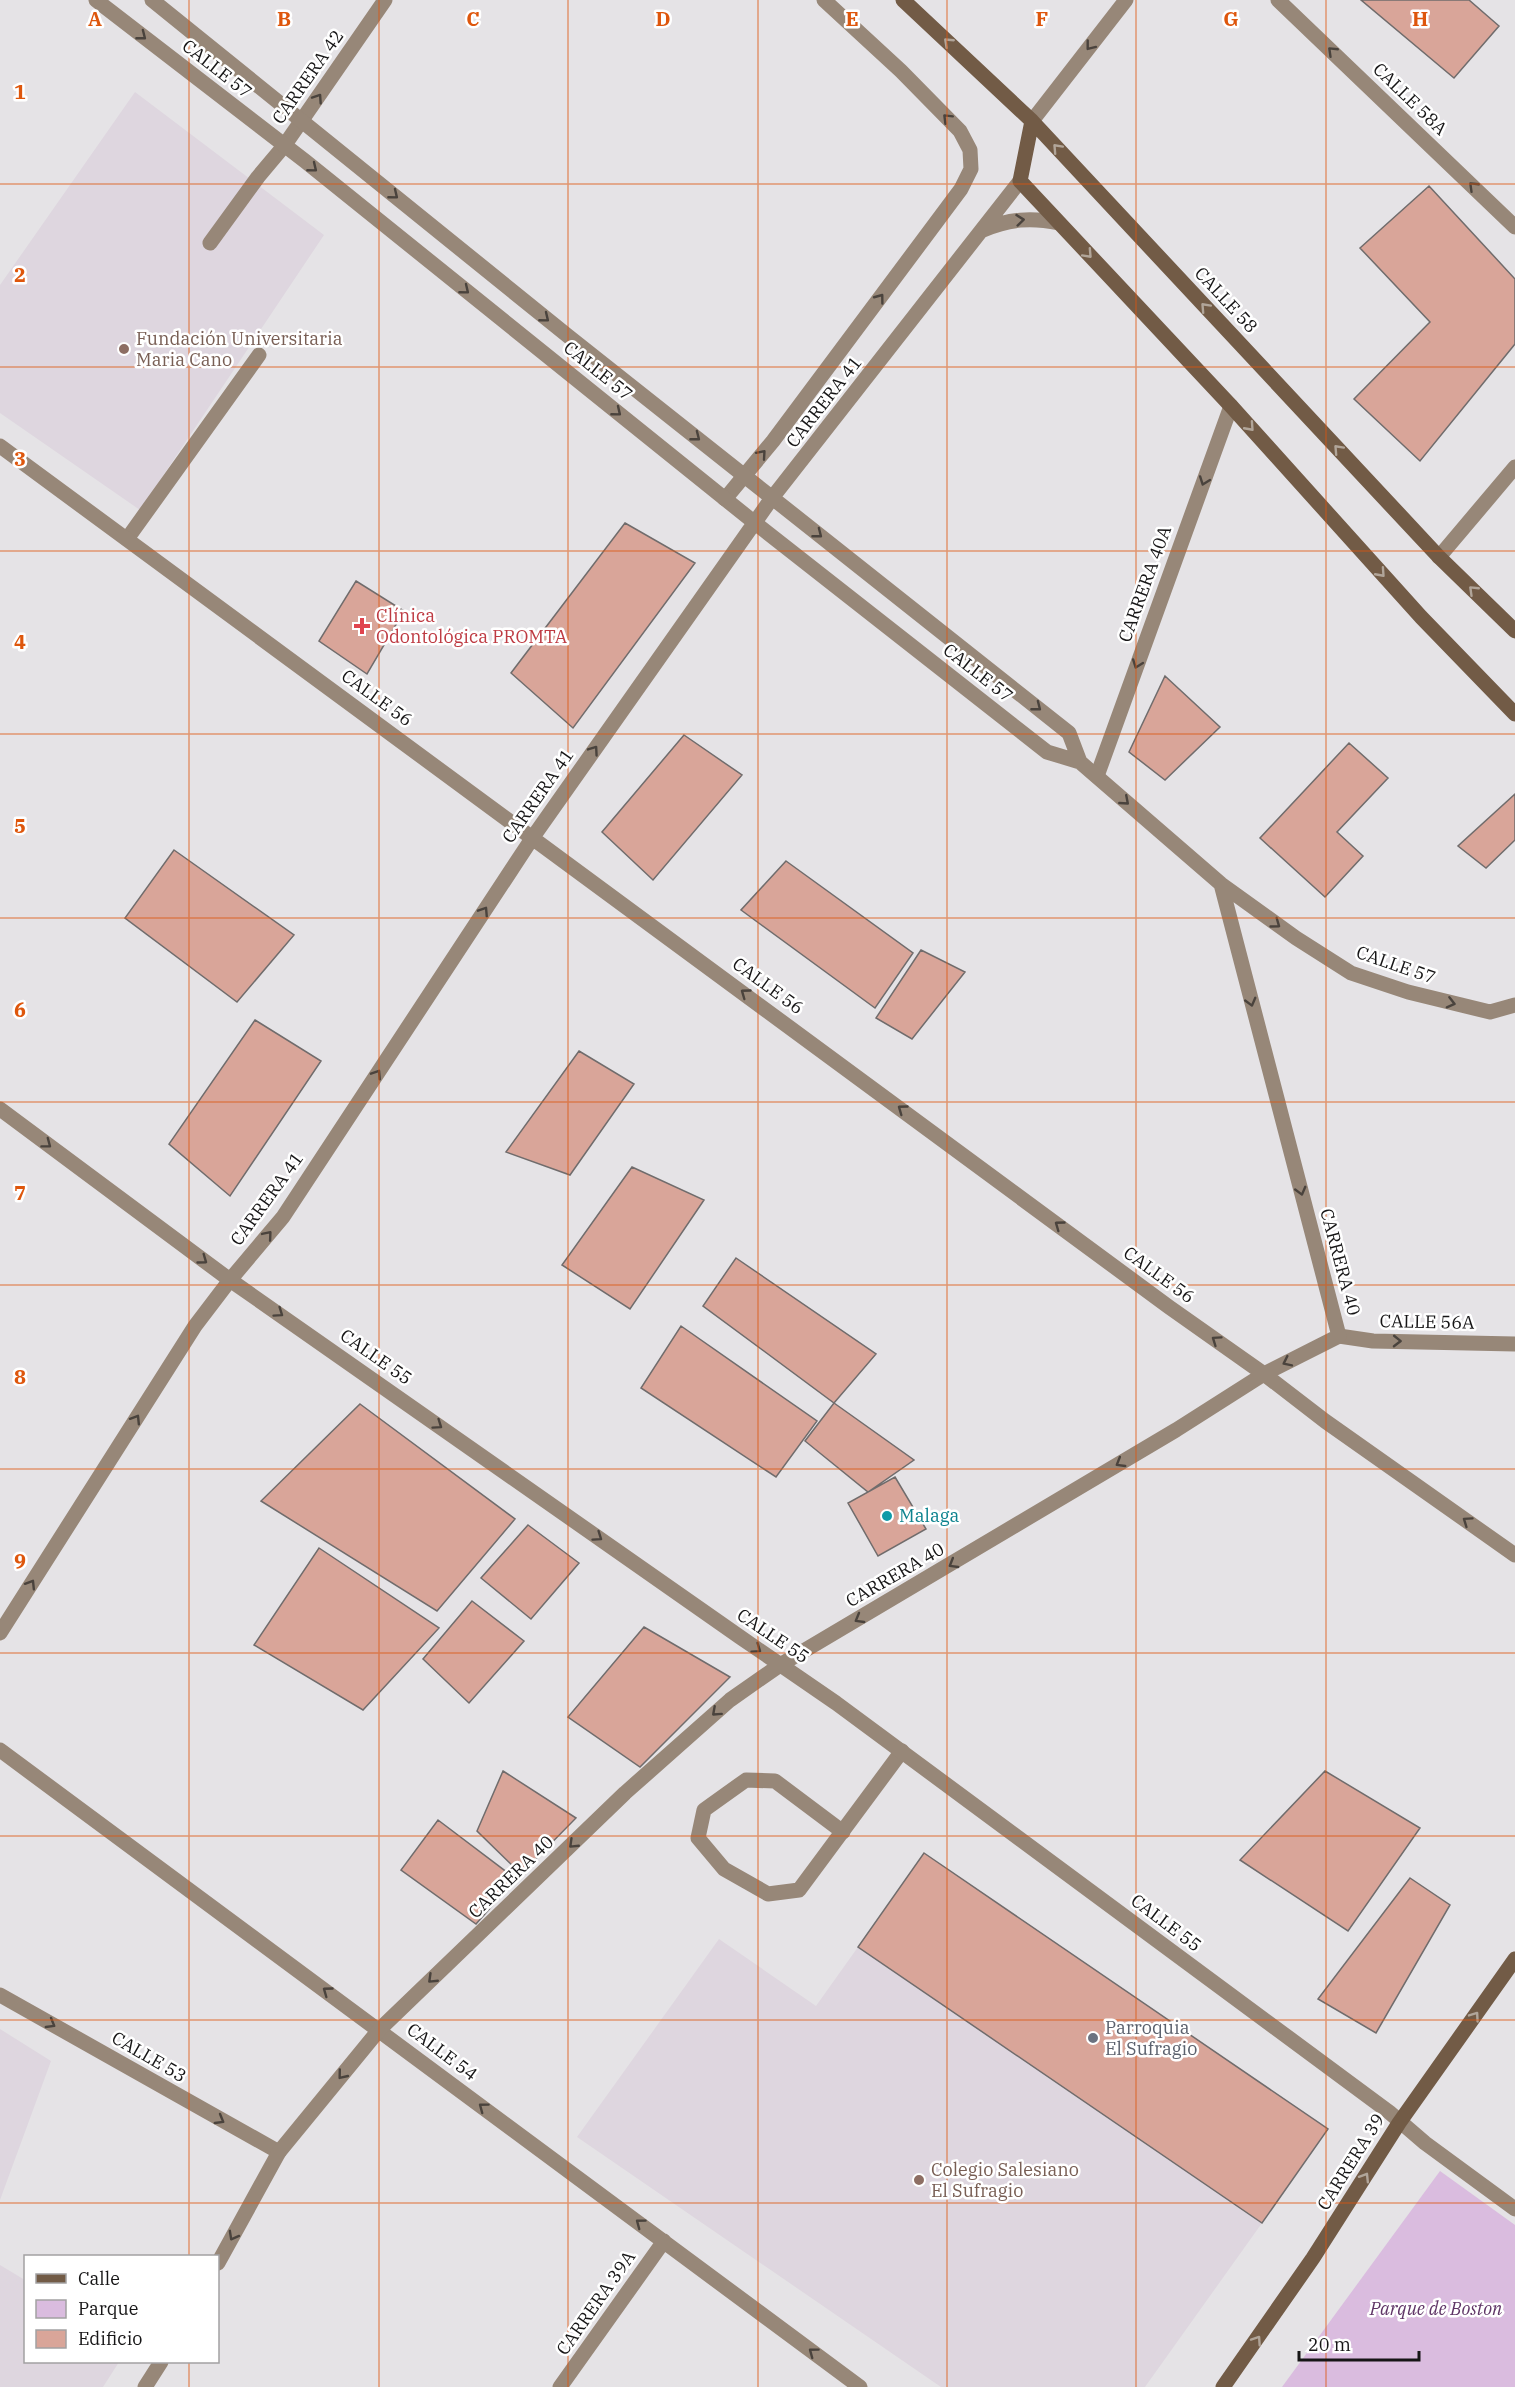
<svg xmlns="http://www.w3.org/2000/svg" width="1515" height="2387" font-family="'IBM Plex Serif',serif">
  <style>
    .built { fill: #ded6df }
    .green { fill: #dabcdf }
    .building { fill: #d9a599; stroke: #706c6c; stroke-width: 1.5 }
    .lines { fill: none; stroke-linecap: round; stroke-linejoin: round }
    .service { stroke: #978778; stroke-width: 15 }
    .minor { stroke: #978778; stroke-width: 15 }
    .tertiary { stroke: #978778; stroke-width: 15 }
    .secondary { stroke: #725b46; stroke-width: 15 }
    .oneway { stroke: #4a433d }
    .oneway2 { stroke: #b1a599 }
    .grid { fill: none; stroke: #de560c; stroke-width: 1.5; stroke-opacity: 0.55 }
    .education-dot { fill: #8d6e63; stroke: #fff; stroke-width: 2 }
    .health-dot { fill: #e0444e; stroke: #fff; stroke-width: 2 }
    .culture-dot { fill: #0f9aa8; stroke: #fff; stroke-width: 2 }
    .worship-dot { fill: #6b7280; stroke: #fff; stroke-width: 2 }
    .labels { text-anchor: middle; stroke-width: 5; stroke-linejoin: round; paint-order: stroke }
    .street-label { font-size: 18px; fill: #161516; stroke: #fff }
    .education-label { font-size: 18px; fill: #785e54; stroke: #fff; text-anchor: start }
    .health-label { font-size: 18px; fill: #be3a42; stroke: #fff; text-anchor: start }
    .culture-label { font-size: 18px; fill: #0d838f; stroke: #fff; text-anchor: start }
    .worship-label { font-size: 18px; fill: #5b616d; stroke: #fff; text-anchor: start }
    .park-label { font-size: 18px; font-style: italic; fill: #5f3566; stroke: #fff }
    .grid-label { font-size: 20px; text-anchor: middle; font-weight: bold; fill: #de560c; stroke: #fff; stroke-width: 5; stroke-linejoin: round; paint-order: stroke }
  </style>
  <rect width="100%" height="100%" fill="#e5e3e6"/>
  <!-- built -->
  <path class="built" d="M135,92L324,235L140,510L0,413V285Z
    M719,1939L816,2006L858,1947L1262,2223L1145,2387H941L577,2137Z
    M0,2029L51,2061L0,2200Z
    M0,2265L25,2280L26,2362H119L103,2387H0Z"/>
  <!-- green -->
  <path class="green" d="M1440,2171L1515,2225V2387H1282Z"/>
  <!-- building -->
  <path class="building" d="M1361,0H1469L1499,26L1454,78Z
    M1429,186L1515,279V344L1420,461L1354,399L1430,322L1360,248Z
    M625,523L695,563L573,728L511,673Z
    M356,581L404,611L367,674L319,641Z
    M1165,676L1220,727L1165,780L1129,752Z
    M684,735L742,775L653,880L602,832Z
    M1349,743L1388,778L1337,832L1363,856L1325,897L1260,838Z
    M1515,794V840L1486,868L1458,846Z
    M174,850L294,935L237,1002L125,918Z
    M786,861L913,953L875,1008L741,910Z
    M921,950L965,972L912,1039L876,1018Z
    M255,1020L321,1061L230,1196L169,1144Z
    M579,1051L634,1084L570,1175L506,1152Z
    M632,1167L704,1200L630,1309L562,1265Z
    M736,1258L876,1354L834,1403L703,1306Z
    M681,1326L817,1421L776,1477L641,1388Z
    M834,1403L914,1460L868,1492L805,1441Z
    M360,1404L515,1519L437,1611L261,1501Z
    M895,1477L926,1529L878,1556L848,1503Z
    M528,1525L579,1563L531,1619L481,1578Z
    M319,1548L439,1628L363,1710L254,1645Z
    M472,1601L524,1641L469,1703L423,1659Z
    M644,1627L730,1677L640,1767L568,1717Z
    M503,1771L576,1818L521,1874L477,1831Z
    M1325,1771L1420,1828L1348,1931L1240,1860Z
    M438,1820L516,1879L476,1924L401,1870Z
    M924,1853L1328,2129L1262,2223L858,1947Z
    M1410,1878L1450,1905L1376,2033L1318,1999Z"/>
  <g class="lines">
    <!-- service -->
    <path class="service" d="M210,243L258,177L284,146
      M127,539L259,355
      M843,1832L775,1781L746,1780L704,1810L698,1838L724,1869L768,1894L799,1890L902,1751"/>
    <!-- minor -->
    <path class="minor" d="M1278,0L1515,227
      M284,146L385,0
      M725,499L773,441L961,189L971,169L970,150L960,131L901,71L824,0
      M1097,776L1231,406
      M1339,1336L1373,1341L1515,1344
      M0,1633L195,1326L230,1280
      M0,1750L860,2387
      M0,1995L279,2152
      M560,2387L664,2241"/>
    <!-- tertiary -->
    <path class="tertiary" d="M96,0L305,161L755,523L1047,752L1080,762L1221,884L1296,938L1351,973L1408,992L1490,1012L1515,1005
      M152,0L568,336L1069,733L1080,762
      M1032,121L1126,0
      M983,230C1009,219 1031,217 1059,223
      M0,446L1169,1307L1264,1374L1325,1421L1515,1555
      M1439,557L1515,467
      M0,1109L230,1280L740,1637L836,1703L1389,2112L1425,2143L1515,2209
      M230,1280L283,1217L533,837L772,498L1020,181
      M218,2263L279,2152L379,2030L625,1793L730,1700L780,1665L1176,1430L1264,1374L1339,1336L1221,884
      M145,2387L161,2362"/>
    <!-- secondary -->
    <path class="secondary" d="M903,0L1032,121L1439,557L1515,631
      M1032,121L1020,181L1231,406L1421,617L1515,714
      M1223,2387L1313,2258L1399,2123L1515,1959"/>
  </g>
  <!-- one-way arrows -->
  <defs><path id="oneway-chevron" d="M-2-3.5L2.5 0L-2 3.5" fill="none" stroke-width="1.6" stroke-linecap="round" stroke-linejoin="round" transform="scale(1.5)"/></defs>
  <g class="oneway">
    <use href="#oneway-chevron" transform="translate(142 36) rotate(38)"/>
    <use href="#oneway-chevron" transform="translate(1090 46) rotate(128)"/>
    <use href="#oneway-chevron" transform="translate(1332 51) rotate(-136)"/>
    <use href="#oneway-chevron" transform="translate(318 98) rotate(-56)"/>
    <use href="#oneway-chevron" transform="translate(947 118) rotate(-135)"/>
    <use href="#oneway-chevron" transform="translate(313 168) rotate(39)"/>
    <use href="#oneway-chevron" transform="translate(1473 186) rotate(-136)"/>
    <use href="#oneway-chevron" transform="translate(394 195) rotate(39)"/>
    <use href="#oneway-chevron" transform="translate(1020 220) rotate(-6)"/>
    <use href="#oneway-chevron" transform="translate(465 290) rotate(39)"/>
    <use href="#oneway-chevron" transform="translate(880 298) rotate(-53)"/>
    <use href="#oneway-chevron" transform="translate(545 318) rotate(39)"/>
    <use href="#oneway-chevron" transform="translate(617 412) rotate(39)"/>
    <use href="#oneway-chevron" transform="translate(696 437) rotate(38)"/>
    <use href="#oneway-chevron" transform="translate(762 454) rotate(-49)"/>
    <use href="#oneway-chevron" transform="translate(1204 481) rotate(110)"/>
    <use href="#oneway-chevron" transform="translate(818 534) rotate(38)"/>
    <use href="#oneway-chevron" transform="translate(1137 664) rotate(110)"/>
    <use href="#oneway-chevron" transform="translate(1037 707) rotate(38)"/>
    <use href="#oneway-chevron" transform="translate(594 750) rotate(-55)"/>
    <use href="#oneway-chevron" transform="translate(1125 801) rotate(41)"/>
    <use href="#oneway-chevron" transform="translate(484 911) rotate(-57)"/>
    <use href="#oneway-chevron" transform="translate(1276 924) rotate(36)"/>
    <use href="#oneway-chevron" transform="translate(745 993) rotate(-144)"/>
    <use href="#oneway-chevron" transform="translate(1251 1002) rotate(75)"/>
    <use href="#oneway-chevron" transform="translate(1451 1003) rotate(14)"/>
    <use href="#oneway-chevron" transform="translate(377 1074) rotate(-57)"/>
    <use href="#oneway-chevron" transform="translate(902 1109) rotate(-144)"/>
    <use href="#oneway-chevron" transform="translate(47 1144) rotate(37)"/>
    <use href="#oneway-chevron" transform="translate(1301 1191) rotate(75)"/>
    <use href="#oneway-chevron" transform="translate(1059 1225) rotate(-144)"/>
    <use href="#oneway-chevron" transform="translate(268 1235) rotate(-50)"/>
    <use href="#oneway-chevron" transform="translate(203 1260) rotate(36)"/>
    <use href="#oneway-chevron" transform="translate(279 1313) rotate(35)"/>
    <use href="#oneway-chevron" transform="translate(1216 1340) rotate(-145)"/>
    <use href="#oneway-chevron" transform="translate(1397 1341) rotate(1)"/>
    <use href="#oneway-chevron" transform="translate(1287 1362) rotate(154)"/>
    <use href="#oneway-chevron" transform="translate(136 1419) rotate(-58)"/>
    <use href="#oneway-chevron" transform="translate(438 1425) rotate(35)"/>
    <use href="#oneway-chevron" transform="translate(1120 1463) rotate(149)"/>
    <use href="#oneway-chevron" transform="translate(1467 1521) rotate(-145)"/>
    <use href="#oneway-chevron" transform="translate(598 1537) rotate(35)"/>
    <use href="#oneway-chevron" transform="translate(953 1564) rotate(149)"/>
    <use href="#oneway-chevron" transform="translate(31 1584) rotate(-58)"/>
    <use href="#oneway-chevron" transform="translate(859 1619) rotate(150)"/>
    <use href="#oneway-chevron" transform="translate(757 1649) rotate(35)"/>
    <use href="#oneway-chevron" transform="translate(716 1712) rotate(138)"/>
    <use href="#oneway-chevron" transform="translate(573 1844) rotate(136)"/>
    <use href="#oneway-chevron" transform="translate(432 1979) rotate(136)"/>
    <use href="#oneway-chevron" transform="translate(327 1991) rotate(-144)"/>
    <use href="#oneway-chevron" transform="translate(51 2024) rotate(30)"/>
    <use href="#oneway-chevron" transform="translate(342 2075) rotate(129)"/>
    <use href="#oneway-chevron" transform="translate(483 2107) rotate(-143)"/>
    <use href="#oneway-chevron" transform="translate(220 2120) rotate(30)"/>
    <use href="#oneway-chevron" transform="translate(640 2223) rotate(-143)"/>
    <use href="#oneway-chevron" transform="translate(233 2236) rotate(119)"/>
    <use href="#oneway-chevron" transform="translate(813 2352) rotate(-143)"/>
  </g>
  <g class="oneway2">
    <use href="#oneway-chevron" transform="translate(948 42) rotate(-137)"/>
    <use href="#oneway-chevron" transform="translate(1057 148) rotate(-133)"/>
    <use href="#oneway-chevron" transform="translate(1088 254) rotate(47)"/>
    <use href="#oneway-chevron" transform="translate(1205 307) rotate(-133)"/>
    <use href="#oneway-chevron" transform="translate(1250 427) rotate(48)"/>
    <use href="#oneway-chevron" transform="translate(1338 449) rotate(-133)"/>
    <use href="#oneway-chevron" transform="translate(1381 573) rotate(48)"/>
    <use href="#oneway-chevron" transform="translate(1473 590) rotate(-136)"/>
    <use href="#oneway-chevron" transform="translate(1475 2016) rotate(-55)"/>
    <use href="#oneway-chevron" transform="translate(1365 2177) rotate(-58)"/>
    <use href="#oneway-chevron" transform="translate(1257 2340) rotate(-56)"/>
  </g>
  <!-- grid -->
  <path class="grid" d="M189,0V2256M379,0V2387M568,0V2387M758,0V2387M947,0V2387M1136,0V2387M1326,0V2387M0,184H1515M0,367H1515M0,551H1515M0,734H1515M0,918H1515M0,1102H1515M0,1285H1515M0,1469H1515M0,1653H1515M0,1836H1515M0,2020H1515M0,2203H1515M189,2362V2387"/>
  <!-- markers -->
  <g class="education-dot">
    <circle cx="124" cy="349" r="6"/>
    <circle cx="919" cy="2180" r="6"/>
  </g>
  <path class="health-dot" d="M359 617h6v6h6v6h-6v6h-6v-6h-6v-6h6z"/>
  <circle class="culture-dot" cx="887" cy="1516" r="6"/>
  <circle class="worship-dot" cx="1093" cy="2038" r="6"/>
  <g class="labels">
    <!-- street labels -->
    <g class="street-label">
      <text transform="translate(217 69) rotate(38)" y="6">CALLE 57</text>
      <text transform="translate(308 77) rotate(-55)" y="6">CARRERA 42</text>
      <text transform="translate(1410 99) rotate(44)" y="6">CALLE 58A</text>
      <text transform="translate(1226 300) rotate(47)" y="6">CALLE 58</text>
      <text transform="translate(598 371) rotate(39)" y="6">CALLE 57</text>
      <text transform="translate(824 402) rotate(-52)" y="6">CARRERA 41</text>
      <text transform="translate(1145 584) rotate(-70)" y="6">CARRERA 40A</text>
      <text transform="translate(978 673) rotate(38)" y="6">CALLE 57</text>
      <text transform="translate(377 698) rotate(36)" y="6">CALLE 56</text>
      <text transform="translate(538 796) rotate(-55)" y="6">CARRERA 41</text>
      <text transform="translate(1396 965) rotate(19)" y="6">CALLE 57</text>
      <text transform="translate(768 986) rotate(36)" y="6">CALLE 56</text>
      <text transform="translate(267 1199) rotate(-54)" y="6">CARRERA 41</text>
      <text transform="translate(1340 1262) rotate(75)" y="6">CARRERA 40</text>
      <text transform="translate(1159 1275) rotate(36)" y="6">CALLE 56</text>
      <text transform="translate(1427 1322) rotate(1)" y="6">CALLE 56A</text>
      <text transform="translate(376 1357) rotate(35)" y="6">CALLE 55</text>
      <text transform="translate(895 1575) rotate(-30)" y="6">CARRERA 40</text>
      <text transform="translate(773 1636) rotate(34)" y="6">CALLE 55</text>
      <text transform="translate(511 1877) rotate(-44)" y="6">CARRERA 40</text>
      <text transform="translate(1166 1923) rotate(37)" y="6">CALLE 55</text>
      <text transform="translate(442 2052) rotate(37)" y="6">CALLE 54</text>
      <text transform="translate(149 2057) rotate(30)" y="6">CALLE 53</text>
      <text transform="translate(1351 2162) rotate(-58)" y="6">CARRERA 39</text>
      <text transform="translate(596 2303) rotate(-55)" y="6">CARRERA 39A</text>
    </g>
    <!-- education labels -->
    <g class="education-label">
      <text x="136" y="345">Fundación Universitaria<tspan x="136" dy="21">Maria Cano</tspan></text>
      <text x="931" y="2176">Colegio Salesiano<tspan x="931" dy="21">El Sufragio</tspan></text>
    </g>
    <!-- health labels -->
    <g class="health-label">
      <text x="376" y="622">Clínica<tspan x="376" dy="21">Odontológica PROMTA</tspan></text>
    </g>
    <!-- culture labels -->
    <g class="culture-label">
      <text x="899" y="1522">Malaga</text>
    </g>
    <!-- worship labels -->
    <g class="worship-label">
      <text x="1105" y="2034">Parroquia<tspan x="1105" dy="21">El Sufragio</tspan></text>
    </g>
    <!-- park labels -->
    <g class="park-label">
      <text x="1436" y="2315">Parque de Boston</text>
    </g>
  </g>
  <g class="grid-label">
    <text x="95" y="26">A</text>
    <text x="284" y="26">B</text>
    <text x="473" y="26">C</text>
    <text x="663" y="26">D</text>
    <text x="852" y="26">E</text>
    <text x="1042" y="26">F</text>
    <text x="1231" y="26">G</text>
    <text x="1420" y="26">H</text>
    <text x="20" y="99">1</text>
    <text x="20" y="282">2</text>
    <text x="20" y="466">3</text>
    <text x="20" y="649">4</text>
    <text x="20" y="833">5</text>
    <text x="20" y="1017">6</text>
    <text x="20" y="1200">7</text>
    <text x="20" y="1384">8</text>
    <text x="20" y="1568">9</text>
  </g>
  <!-- legend -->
  <rect x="24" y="2255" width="195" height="108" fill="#ffffff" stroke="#a2a1a2" stroke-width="1.5"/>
  <rect x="36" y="2274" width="30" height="9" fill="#725b46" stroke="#a2a1a2" stroke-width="1.5"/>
  <text x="78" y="2285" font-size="18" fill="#161516">Calle</text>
  <rect x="36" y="2300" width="30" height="18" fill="#dabcdf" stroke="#a2a1a2" stroke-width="1.5"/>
  <text x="78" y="2315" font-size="18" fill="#161516">Parque</text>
  <rect x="36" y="2330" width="30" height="18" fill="#d9a599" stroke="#a2a1a2" stroke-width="1.5"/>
  <text x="78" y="2345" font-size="18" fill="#161516">Edificio</text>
  <!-- scale -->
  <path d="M1299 2351v9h120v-9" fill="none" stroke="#161516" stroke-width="3"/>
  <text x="1308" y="2351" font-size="18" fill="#161516" stroke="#ffffff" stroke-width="4.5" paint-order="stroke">20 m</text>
</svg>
